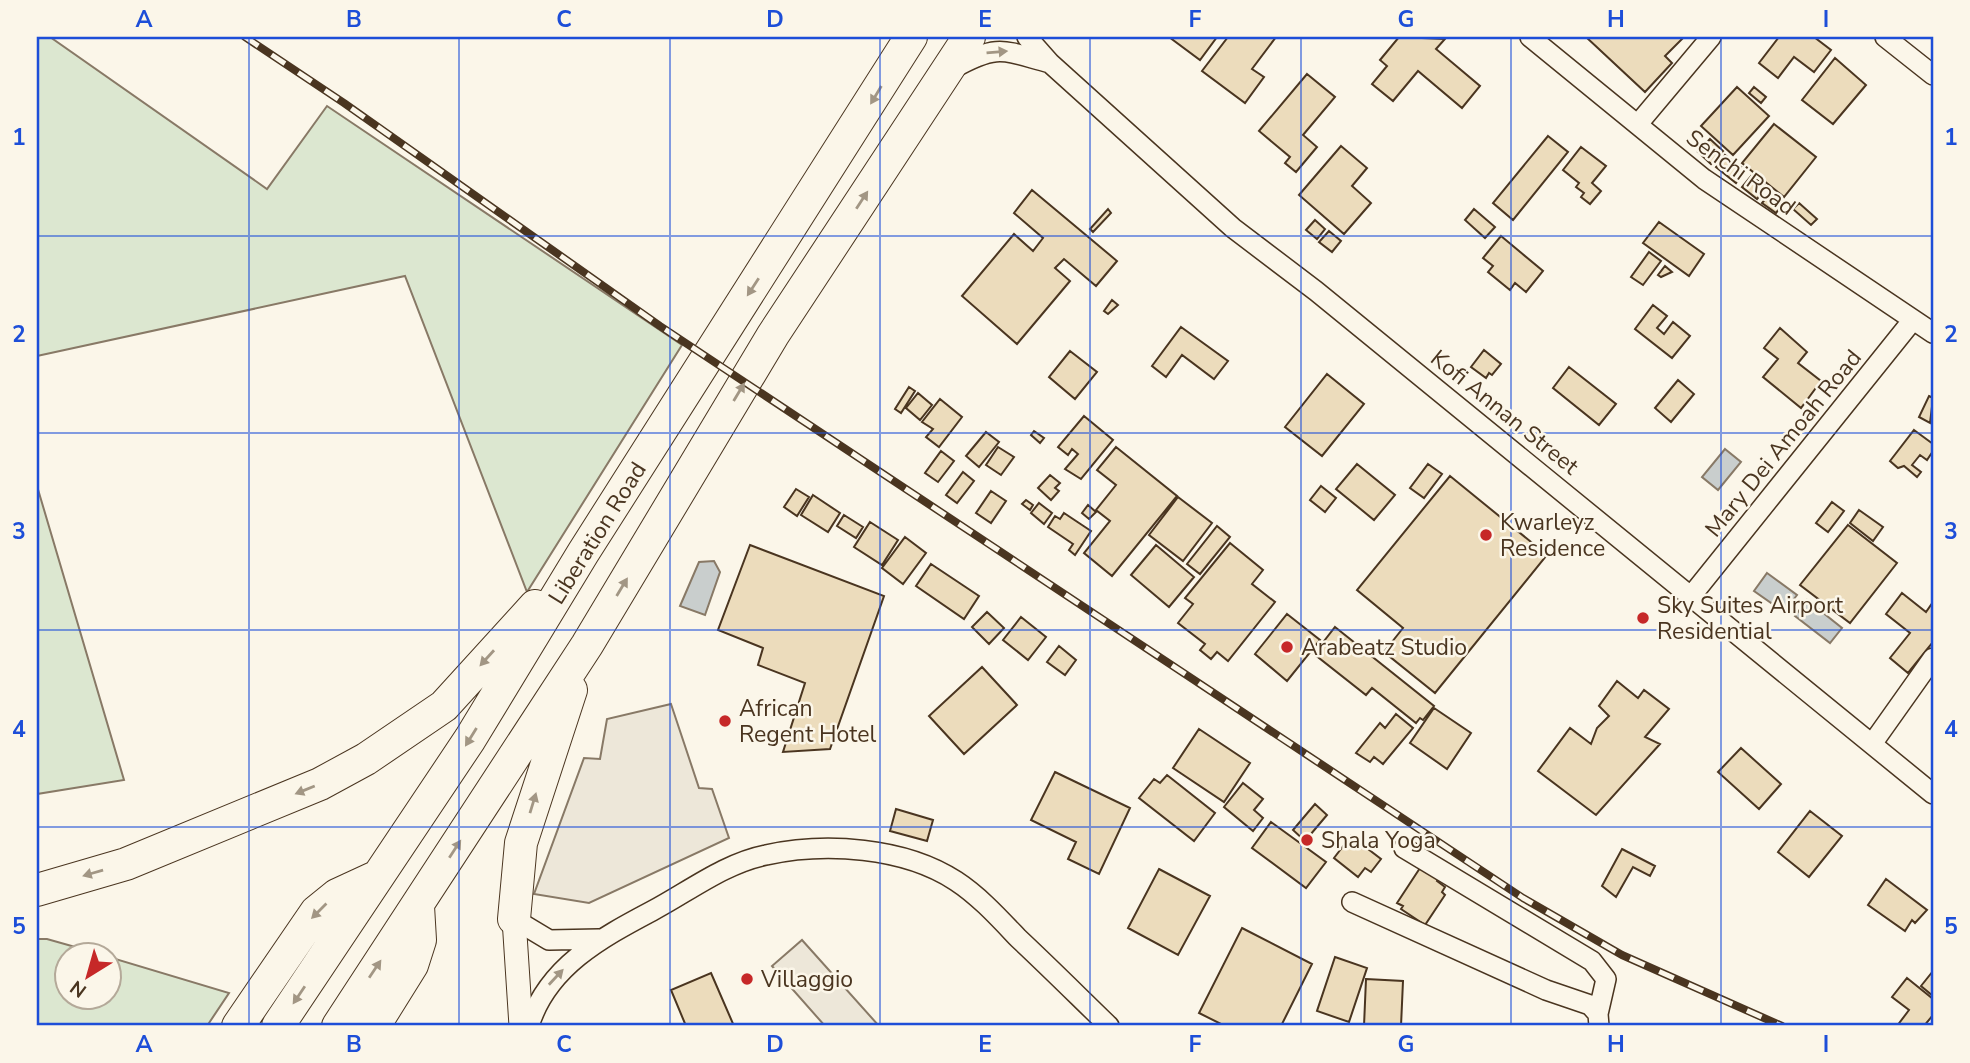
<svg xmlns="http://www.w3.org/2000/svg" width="1970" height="1063" font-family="'Nunito Sans',sans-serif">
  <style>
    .green { fill: #dce7d0; stroke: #887966; stroke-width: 2 }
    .parking { fill: #ede7d9; stroke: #887966; stroke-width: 2 }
    .water { fill: #c9cecd; stroke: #887966; stroke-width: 2 }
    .building { fill: #ecdcbc; stroke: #4a3520; stroke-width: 2 }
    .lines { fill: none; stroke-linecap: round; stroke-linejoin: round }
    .minor-casing { stroke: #4a3520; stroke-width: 22 }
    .tertiary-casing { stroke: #4a3520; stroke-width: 25 }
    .trunk-casing { stroke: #4a3520; stroke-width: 34 }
    .minor { stroke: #fbf6e9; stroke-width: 19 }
    .tertiary { stroke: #fbf6e9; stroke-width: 23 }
    .trunk { stroke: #fbf6e9; stroke-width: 32 }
    .rail-casing { stroke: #4a3520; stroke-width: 8 }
    .rail { stroke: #fbf6e9; stroke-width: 5; stroke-dasharray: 16; stroke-linecap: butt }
    .oneway { fill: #a29684 }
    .grid { fill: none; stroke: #1d4ed8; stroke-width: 2; stroke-opacity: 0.55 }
    .poi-dot { fill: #c62828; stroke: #fbf6e9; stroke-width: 2.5 }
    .labels { text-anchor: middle; stroke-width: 5; stroke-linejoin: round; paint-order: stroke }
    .street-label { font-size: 23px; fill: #4a3520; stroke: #fbf6e9 }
    .poi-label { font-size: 23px; fill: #4a3520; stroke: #fbf6e9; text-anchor: start }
    .neatline { fill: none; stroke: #1d4ed8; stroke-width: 2.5 }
    .grid-label { font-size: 23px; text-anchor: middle; font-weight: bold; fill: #1d4ed8 }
  </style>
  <rect width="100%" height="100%" fill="#fbf6e9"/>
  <!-- green -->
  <path class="green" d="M37,37H50L267,189L327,106L682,345L527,592L405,276L37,356Z
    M37,486L124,780L37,794Z
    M37,939H47L100,954H66V996H108L109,957L229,993L207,1026H37Z"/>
  <!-- parking -->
  <path class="parking" d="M671,704L699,788L712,789L729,838L589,903L534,894L584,758L600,759L607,719Z
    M802,940L879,1026H825L772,966Z"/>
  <!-- water -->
  <path class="water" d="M1725,449L1741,462L1718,490L1702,477Z
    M714,561L720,572L705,615L680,606L699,562Z
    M1767,573L1797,595L1784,612L1754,591Z
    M1807,600L1842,628L1830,643L1795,616Z"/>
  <!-- building -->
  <path class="building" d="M1169,37H1217L1200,60Z
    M1228,37H1276L1252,69L1264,77L1245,103L1202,71Z
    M1399,37L1445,39L1436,49L1480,86L1462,108L1418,71L1393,101L1372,84L1387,66L1380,60Z
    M1586,37H1682L1683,38L1665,56L1672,63L1645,92Z
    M1779,37H1814L1831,50L1814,72L1794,57L1778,78L1759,63Z
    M1835,58L1866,85L1833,124L1802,100Z
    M1307,74L1335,97L1303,135L1317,147L1296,172L1285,163L1290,157L1259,131Z
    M1737,87L1769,116L1733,155L1701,126Z
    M1754,87L1766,97L1761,103L1749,93Z
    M1774,124L1816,157L1784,197L1742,163Z
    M1548,136L1568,152L1513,220L1493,203Z
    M1710,139L1723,151L1711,164L1698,152Z
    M1341,146L1367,168L1352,186L1371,203L1344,234L1299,195Z
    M1581,147L1606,166L1592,183L1601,191L1590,204L1581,197L1584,193L1576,187L1579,183L1563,170Z
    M1725,155L1741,167L1735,175L1740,178L1736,183L1716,167Z
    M1751,176L1767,187L1757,199L1742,187Z
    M1032,190L1117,261L1096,286L1064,259L1055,268L1070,281L1017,344L962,296L1014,234L1033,251L1043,238L1014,213Z
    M1771,192L1784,202L1776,213L1762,203Z
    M1799,203L1817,219L1811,225L1793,209Z
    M1108,209L1111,213L1093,232L1090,229Z
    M1474,209L1495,227L1485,238L1465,220Z
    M1315,220L1325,229L1317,239L1306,230Z
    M1659,222L1704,254L1689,276L1643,243Z
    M1329,231L1341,241L1332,252L1319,242Z
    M1501,236L1543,271L1526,292L1515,283L1510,290L1488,272L1493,266L1483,258Z
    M1649,252L1661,261L1643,285L1631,277Z
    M1665,266L1672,272L1661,277L1658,275Z
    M1112,300L1118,305L1108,314L1104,311Z
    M1653,305L1667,316L1657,328L1664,334L1673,322L1690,336L1672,358L1635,329Z
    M1181,327L1228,361L1214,379L1182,355L1166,377L1152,366Z
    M1780,328L1807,352L1798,363L1821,381L1801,408L1763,377L1778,359L1764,348Z
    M1484,350L1501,364L1492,375L1489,373L1486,378L1471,367Z
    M1070,351L1097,372L1075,399L1049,377Z
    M1569,367L1616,404L1599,425L1553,388Z
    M1327,374L1364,404L1322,456L1285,427Z
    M1678,380L1694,394L1671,422L1655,408Z
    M909,387L915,391L901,413L895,409Z
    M918,393L932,405L920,420L906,408Z
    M1929,396L1933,398L1930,423L1919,417Z
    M940,399L962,417L939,447L926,437L933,429L922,422Z
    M1084,416L1113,440L1081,479L1065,469L1078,454L1072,449L1068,455L1058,447Z
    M1914,430L1933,444V451L1927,460L1920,455L1912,465L1921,472L1917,477L1904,466L1898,468L1890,461Z
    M1034,431L1044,438L1040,443L1031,435Z
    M986,432L999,442L979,467L966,456Z
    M998,447L1014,457L1001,475L986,465Z
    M1116,447L1177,496L1112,576L1084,553L1110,521L1096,510L1116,485L1097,470Z
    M941,451L954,461L938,482L925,473Z
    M1357,464L1395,495L1374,520L1336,489Z
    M1428,464L1442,474L1424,498L1410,488Z
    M963,472L974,481L957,503L946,495Z
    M1050,475L1060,483L1055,488L1059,491L1051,500L1038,488Z
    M1450,476L1547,555L1435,693L1384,652L1403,628L1357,590Z
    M1321,486L1336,498L1325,512L1310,500Z
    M796,489L809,497L797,516L784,507Z
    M991,491L1006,501L991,523L976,513Z
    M813,495L840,513L828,532L801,515Z
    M1178,497L1212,523L1183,561L1149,535Z
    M1026,500L1033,505L1030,510L1022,504Z
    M1832,502L1844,511L1828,532L1816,523Z
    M1039,503L1052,513L1044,524L1031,513Z
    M1088,505L1096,512L1089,519L1082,513Z
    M1859,510L1883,527L1873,541L1850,523Z
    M1064,513L1091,531L1075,555L1069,550L1073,544L1048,527L1055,516L1060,519Z
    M844,515L863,527L856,538L837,526Z
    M870,522L898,540L882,565L854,547Z
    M1848,525L1897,563L1850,623L1800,585Z
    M1217,526L1230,537L1200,574L1187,564Z
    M905,537L926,553L903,584L882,568Z
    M1230,543L1263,570L1252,584L1275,602L1228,661L1217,652L1211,659L1200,650L1205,644L1178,623L1193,604L1185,598Z
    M750,545L884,596L830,749L783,752L805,683L758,665L763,648L718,630Z
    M1156,545L1194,577L1169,607L1131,575Z
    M931,564L979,596L964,619L916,586Z
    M1902,593L1926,612L1933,602V642L1908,673L1890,658L1910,633L1886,614Z
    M987,612L1004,628L989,644L972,627Z
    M1287,614L1320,640L1287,681L1255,654Z
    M1021,617L1046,637L1028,660L1003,640Z
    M1335,627L1434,706L1423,720L1420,718L1416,723L1372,688L1366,695L1314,654Z
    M1059,646L1076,660L1065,675L1047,662Z
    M982,667L1017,705L964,754L929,716Z
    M1617,681L1638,698L1644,690L1669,709L1645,737L1660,744L1596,815L1538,771L1570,728L1591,744L1597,728L1609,716L1599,706Z
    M1434,708L1471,733L1447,769L1410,743Z
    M1396,714L1413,728L1383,764L1374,757L1370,762L1356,753L1380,723L1385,728Z
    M1199,729L1250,763L1224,802L1173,768Z
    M1741,748L1781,784L1759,809L1718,772Z
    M1055,772L1130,808L1099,874L1068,859L1076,842L1031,820Z
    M1167,775L1215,813L1194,841L1139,798L1154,779L1160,783Z
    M1243,783L1263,799L1254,810L1263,818L1253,831L1224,807Z
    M1315,804L1327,815L1305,841L1293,830Z
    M896,809L933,820L927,841L890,831Z
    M1810,811L1842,836L1809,877L1778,852Z
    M1271,822L1326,862L1306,888L1252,848Z
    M1351,836L1381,859L1371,872L1365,868L1358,877L1334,858Z
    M1622,849L1655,866L1650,876L1633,867L1616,897L1602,886Z
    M1420,868L1439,877L1437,881L1445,887L1442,892L1445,895L1425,925L1401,909L1403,906L1397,903Z
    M1159,869L1210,896L1178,955L1128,928Z
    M1886,879L1927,910L1915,923L1912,920L1905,931L1868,905Z
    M1242,928L1312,964L1281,1026H1225L1199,1013Z
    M1335,957L1367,968L1349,1022L1317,1011Z
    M1933,971V996L1921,986Z
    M711,973L734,1026H686L671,990Z
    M1907,978L1933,999V1015L1924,1026H1897L1909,1010L1892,997Z
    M1366,979L1403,981L1401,1026H1364Z"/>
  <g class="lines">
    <!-- minor casing -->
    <g class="minor-casing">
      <path id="minor" d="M1027,37L1050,63L1233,228L1316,291L1933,794
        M1530,37L1704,179L1933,333
        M1885,37L1933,75
        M954,68C999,43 1004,51 1050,63
        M1638,124L1711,37
        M1692,595L1912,321
        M1872,744L1933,658
        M1404,848L1592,961L1606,979L1598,1014
        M1352,902L1546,990L1590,1005L1598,1014L1599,1026
        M514,919L549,940L599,939
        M529,1026C547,967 601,938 652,911C688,892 725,863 766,855C825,842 904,847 956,881C979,896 999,918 1018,938C1049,967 1079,997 1109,1026"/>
    </g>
    <!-- tertiary casing -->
    <g class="tertiary-casing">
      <path id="tertiary" d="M514,919L521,1026"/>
    </g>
    <!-- trunk casing -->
    <g class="trunk-casing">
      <path id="trunk" d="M37,890L126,864L320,784L366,759L444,706L535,606
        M514,919L521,843L571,690
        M238,1026L316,912L337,895L376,877
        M278,1026L470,739L583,553L911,37
        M338,1026L587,645L773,335L969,37
        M374,1026L412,965L420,940L418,906"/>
    </g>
    <!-- minor -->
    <use href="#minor" class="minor"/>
    <!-- tertiary -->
    <use href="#tertiary" class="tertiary"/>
    <!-- trunk -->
    <use href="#trunk" class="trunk"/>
    <!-- rail casing -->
    <g class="rail-casing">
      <path id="rail" d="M245,37L344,103L660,326L1523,898L1622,955L1782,1026"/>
    </g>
    <!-- rail -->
    <use href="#rail" class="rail"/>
  </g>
  <!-- one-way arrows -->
  <defs><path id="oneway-solid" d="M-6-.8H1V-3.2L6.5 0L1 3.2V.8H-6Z" transform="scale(1.75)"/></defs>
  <g class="oneway">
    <use href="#oneway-solid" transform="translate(997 52) rotate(-5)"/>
    <use href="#oneway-solid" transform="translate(876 95) rotate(121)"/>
    <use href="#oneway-solid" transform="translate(862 200) rotate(-57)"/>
    <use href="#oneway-solid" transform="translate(753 287) rotate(123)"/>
    <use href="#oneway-solid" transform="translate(739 392) rotate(-59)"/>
    <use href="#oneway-solid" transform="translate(622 587) rotate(-59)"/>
    <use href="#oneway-solid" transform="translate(487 658) rotate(132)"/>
    <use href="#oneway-solid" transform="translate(471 737) rotate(122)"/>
    <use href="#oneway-solid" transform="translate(305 790) rotate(158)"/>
    <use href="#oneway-solid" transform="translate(533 803) rotate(-73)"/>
    <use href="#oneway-solid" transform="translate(455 849) rotate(-57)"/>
    <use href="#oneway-solid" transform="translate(93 873) rotate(164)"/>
    <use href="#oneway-solid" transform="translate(319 911) rotate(135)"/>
    <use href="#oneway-solid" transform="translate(375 969) rotate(-56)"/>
    <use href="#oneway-solid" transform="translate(556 977) rotate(-47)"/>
    <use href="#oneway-solid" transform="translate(299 995) rotate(124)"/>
  </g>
  <!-- grid -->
  <path class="grid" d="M249,37V1026M459,37V1026M670,37V1026M880,37V1026M1090,37V1026M1301,37V1026M1511,37V1026M1721,37V1026M37,236H1933M37,433H1933M37,630H1933M37,827H1933"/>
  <!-- markers -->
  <g class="poi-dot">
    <circle cx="1486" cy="535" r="7"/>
    <circle cx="1643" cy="618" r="7"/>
    <circle cx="1287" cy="647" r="7"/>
    <circle cx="725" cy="721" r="7"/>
    <circle cx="1307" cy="840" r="7"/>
    <circle cx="747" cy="979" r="7"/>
  </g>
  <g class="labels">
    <!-- street labels -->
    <g class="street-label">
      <text transform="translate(1741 172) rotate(36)" y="8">Senchi Road</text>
      <text transform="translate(1505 412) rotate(39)" y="8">Kofi Annan Street</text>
      <text transform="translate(1783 443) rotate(-51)" y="8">Mary Dei Amoah Road</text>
      <text transform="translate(597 533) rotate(-58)" y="8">Liberation Road</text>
    </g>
    <!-- poi labels -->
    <g class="poi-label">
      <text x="1500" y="530">Kwarleyz<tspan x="1500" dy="26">Residence</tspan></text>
      <text x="1657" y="613">Sky Suites Airport<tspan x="1657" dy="26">Residential</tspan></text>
      <text x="1301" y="655">Arabeatz Studio</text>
      <text x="739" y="716">African<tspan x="739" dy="26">Regent Hotel</tspan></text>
      <text x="1321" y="848">Shala Yoga</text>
      <text x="761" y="987">Villaggio</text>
    </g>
  </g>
  <!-- border -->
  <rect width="1970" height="1063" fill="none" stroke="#fbf6e9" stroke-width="77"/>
  <!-- north arrow -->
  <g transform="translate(88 976) rotate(217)"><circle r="33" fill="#fbf6e9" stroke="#b4a999" stroke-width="2"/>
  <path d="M0-5L12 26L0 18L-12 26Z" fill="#c62828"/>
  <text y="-10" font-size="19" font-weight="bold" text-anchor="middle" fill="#4a3520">N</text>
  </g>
  <rect x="38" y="38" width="1894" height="986" class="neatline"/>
  <g class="grid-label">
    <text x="144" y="27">A</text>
    <text x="354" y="27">B</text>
    <text x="564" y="27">C</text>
    <text x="775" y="27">D</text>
    <text x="985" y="27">E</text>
    <text x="1195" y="27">F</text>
    <text x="1406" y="27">G</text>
    <text x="1616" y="27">H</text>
    <text x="1826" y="27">I</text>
    <text x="19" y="145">1</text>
    <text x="1951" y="145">1</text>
    <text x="19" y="342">2</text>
    <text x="1951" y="342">2</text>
    <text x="19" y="539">3</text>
    <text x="1951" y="539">3</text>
    <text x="19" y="737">4</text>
    <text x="1951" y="737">4</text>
    <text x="19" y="934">5</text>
    <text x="1951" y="934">5</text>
    <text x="144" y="1052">A</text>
    <text x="354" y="1052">B</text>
    <text x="564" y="1052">C</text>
    <text x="775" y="1052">D</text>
    <text x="985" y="1052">E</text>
    <text x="1195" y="1052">F</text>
    <text x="1406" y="1052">G</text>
    <text x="1616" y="1052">H</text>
    <text x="1826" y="1052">I</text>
  </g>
</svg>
